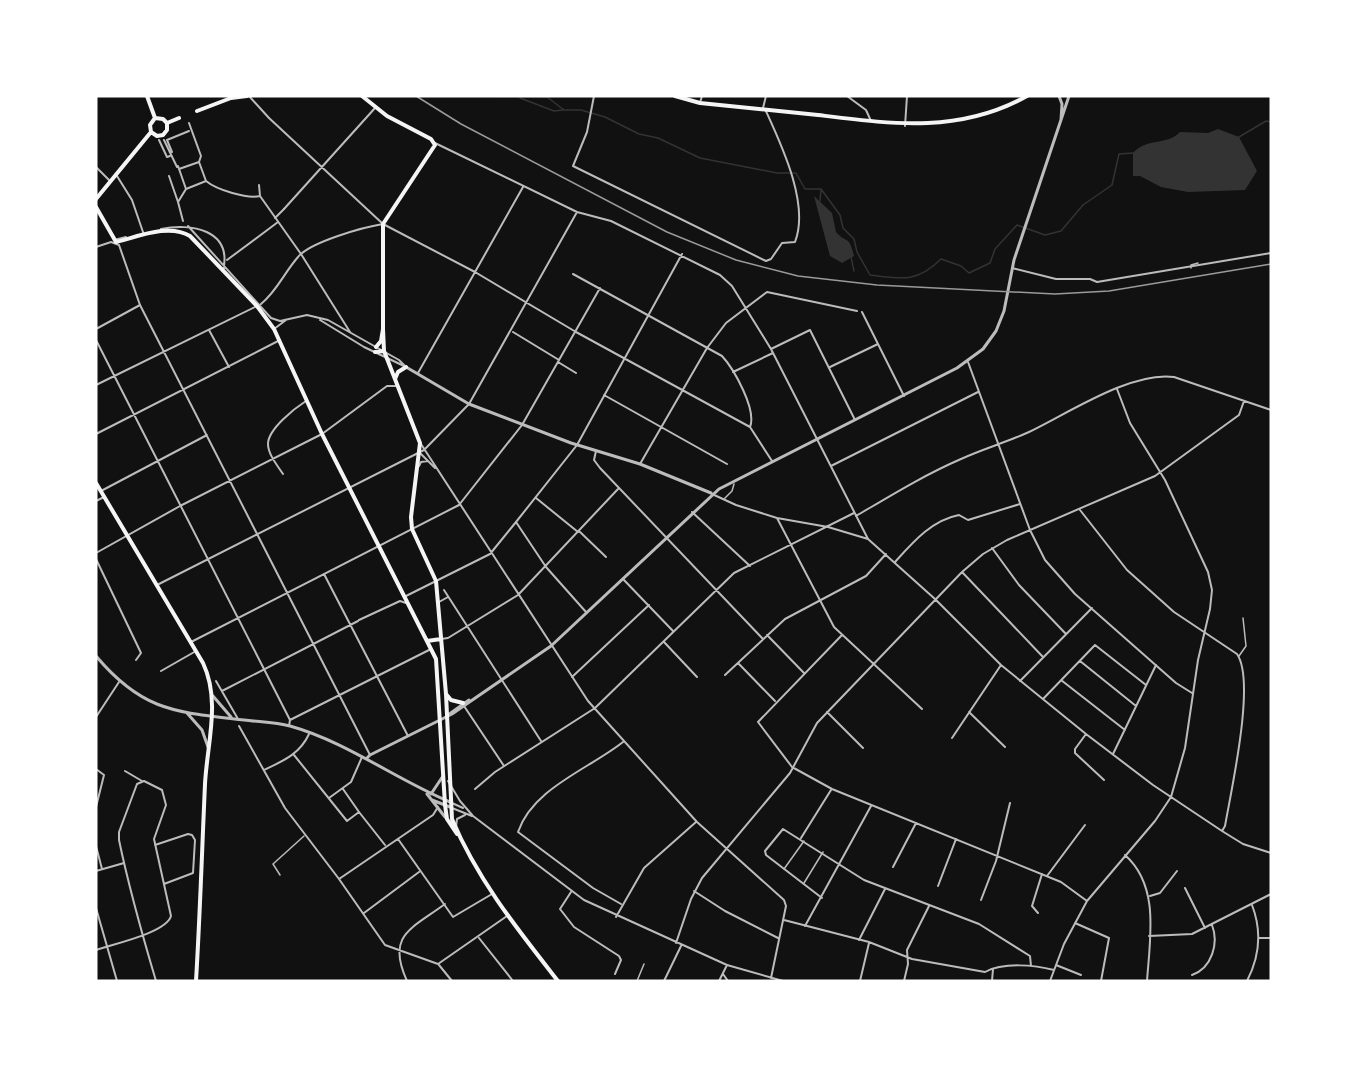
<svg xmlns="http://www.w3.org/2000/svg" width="1367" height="1077" font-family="Overpass,sans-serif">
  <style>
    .water { fill: #333 }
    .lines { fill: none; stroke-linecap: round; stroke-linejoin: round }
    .stream { stroke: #333; stroke-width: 1.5 }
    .service { stroke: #bcbcbc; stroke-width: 1.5 }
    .pedestrian { stroke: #bcbcbc; stroke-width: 2 }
    .minor { stroke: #bcbcbc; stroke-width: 2 }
    .tertiary { stroke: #bcbcbc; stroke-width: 3 }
    .secondary { stroke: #f5f5f5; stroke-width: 4 }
    .rail { stroke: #9a9a9a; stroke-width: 1.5 }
  </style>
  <rect width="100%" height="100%" fill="#111"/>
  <!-- water -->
  <path class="water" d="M1218,129L1239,137L1257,171L1245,190L1188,192L1161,187L1140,176H1133V153C1148,137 1167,146 1180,132L1208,133Z
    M814,196L832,213L836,232C846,244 849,234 854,256L842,263L830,256Z"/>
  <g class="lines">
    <!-- stream -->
    <path class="stream" d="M487,96L547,97L564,110H581L605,117L639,134L658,138L700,158L777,173H796L805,189H821L820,201
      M520,98L554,111L563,110
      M1239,137L1266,121L1271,122
      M821,189L840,215L843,228L854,239L857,252L870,275C901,279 917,283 941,259L961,266L969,273L990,263L995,249L1017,225L1045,235L1061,231L1083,205L1112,185L1119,154L1133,153
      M851,257L854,271"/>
    <!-- service -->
    <path class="service" d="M1191,268V265L1198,263
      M724,499L732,491L734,484
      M1239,656L1246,646L1243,618
      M784,869L804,841
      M280,875L273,864L304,836
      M804,883L823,852
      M637,981L644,964"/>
    <!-- pedestrian -->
    <path class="pedestrian" d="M189,123L201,156L199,162
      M159,140L167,157L170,156
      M164,140L177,167
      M172,152L167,140L189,131
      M178,166L186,189L206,181L199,162L179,169
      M169,176L178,202
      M206,181C217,190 247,199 260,196L301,254L350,332
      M259,185L260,196
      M275,218L284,209
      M183,221L178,202L186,189
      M227,260L278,222"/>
    <!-- minor -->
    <path class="minor" d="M249,96L269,118L383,224L475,272L576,332L750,427L772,461
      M594,96L587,132L573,166L766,261L771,259L782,243L795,242C810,204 781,144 765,109
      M847,96L866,110L871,121
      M700,103L702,96
      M763,108L766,96
      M905,126L907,96
      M435,143L577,212L611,221L720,275L732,286L771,349L868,539
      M96,167L110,181
      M117,176L132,200L144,235
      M284,209L375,108
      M188,226L271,318L280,321L307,315L328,320L399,360L406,367
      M161,229C190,223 233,229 223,271
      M114,240L126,237
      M96,247L111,242L119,245L140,305L370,755
      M1012,268L1056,279H1090L1097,282L1271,253
      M573,274L722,356C734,369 757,410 750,427
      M261,304C277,291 284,273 298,257C310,242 364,227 383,224
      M862,312L904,396
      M320,320L364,347L404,366
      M96,329L140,305
      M274,329L286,320
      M209,330L229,367
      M513,332L559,360
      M96,340L290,720L289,726
      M771,349L810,330L855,420
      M558,362L576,373
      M968,362L1030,530L1045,560L1075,594L1176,683L1192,693
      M830,367L878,344
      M733,372L773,353
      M418,373L523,187
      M96,385L257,306
      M604,395L727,464
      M96,434L280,340
      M421,444L588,701L697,822L784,900L786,906L771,978
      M596,451L594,460L600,468L763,639
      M420,453L435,468
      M640,464L707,348L726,323L767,292L857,311
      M419,466L421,462L428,461
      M831,466L978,392
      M283,474C277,465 268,454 268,444C268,429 295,408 306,401
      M101,491L207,435
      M712,494L736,505L777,518L828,527L868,539L935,599L1001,665L1086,734L1153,785L1222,831L1243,844L1271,853
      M536,498L578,532
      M96,501L104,497
      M1080,510L1127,570L1174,612L1237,654C1256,681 1231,791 1225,826L1222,831
      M692,512L750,566
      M856,516C890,496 924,475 961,459C983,449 1007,442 1029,432C1067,414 1131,371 1174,377L1271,410
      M777,518L834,627L922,709
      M516,522L546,567L586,612
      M579,531L606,557
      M992,548L1019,585L1066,634
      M96,553L180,506L322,434L387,386H398
      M96,559L141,653L136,660
      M895,562C913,542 932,520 959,515L968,520L1020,504
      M962,572L1043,657
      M324,574L408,736
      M623,579L673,631
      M157,585L424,450L469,404L577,212
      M444,590L541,741
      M404,597L490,554L516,522L577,445L682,254
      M439,602L448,597
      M359,620L400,601L406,603
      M767,635L804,673
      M842,635L758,722L792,767L832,789L1061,882L1087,901
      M441,639L448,638L518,595L618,489
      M191,642L459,505L522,425L600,288
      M664,642L697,677
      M1080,661L1136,706
      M738,663L775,701
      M161,671L196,651
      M725,675L785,619L866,576L886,554
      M572,677L649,605
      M1061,680L1125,730
      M216,681L238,719
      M1020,681L1092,608
      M222,691L358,621
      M1043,699L1095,645L1146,685
      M464,706L504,766
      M827,712L863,748
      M969,712L1005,747
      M96,717L119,682
      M290,720L431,649
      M239,726L285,808L339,879L385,945L438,964L507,916
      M1086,734L1075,749V753L1104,780
      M952,738L1001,665
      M1113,754L1156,665
      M294,755L347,821L359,812L385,845
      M96,769L104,775L96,807
      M264,770C283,761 300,754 309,734
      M125,771L142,781
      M448,781L460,801L473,816L584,900L727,965L783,981
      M343,789L359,812
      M475,789L495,772L595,708L734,573L854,513
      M329,798L351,782L362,757
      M452,803L463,808
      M452,808L472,816
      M456,827L457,819L465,815
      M801,838L831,790
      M398,839L453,917L492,894
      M155,845L188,834L192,835L195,840L193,873L164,884
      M96,846L102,869
      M1125,855C1160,886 1150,938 1147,981
      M893,867L916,823
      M96,871L124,863
      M1047,876L1085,825
      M339,879L433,815L438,807
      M938,886L956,839
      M1185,888L1205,928
      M694,891L725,911L778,938
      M571,892L560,909L574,927L619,956L621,960L615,974
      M1150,896L1160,893L1177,871
      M822,898L766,855L765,851L783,829L864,880L979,924L1030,956L1031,966
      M981,900L996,861L1010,803
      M621,904L593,888L518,832C533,788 589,769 623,742
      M96,908L117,981
      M364,913L419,872
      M1038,913L1032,906L1042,874
      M616,917L644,868L696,822
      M784,920L869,942L912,959L985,972C1003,962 1035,965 1054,970
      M1075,923L1109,938L1101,981
      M805,926L871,806
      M1149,936L1192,934L1271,894
      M479,938L513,981
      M1259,938H1271
      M859,940L885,889
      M676,943L691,899L702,878L790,773L817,723L962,572L983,554L1007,540L1155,476L1239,415L1244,401
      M96,950C113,944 166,933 171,916L154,839L166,805L162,790L144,781L137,784L119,832V840C129,888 142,934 156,981
      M439,965L452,981
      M1056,965L1081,975
      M723,974L728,981
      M1192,975C1212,968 1219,943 1212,925
      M407,981C386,935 411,929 445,904
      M664,981L681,946
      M719,981L727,965
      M860,981L869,943
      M904,981L908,964L907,950L929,906
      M992,981L993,969
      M1050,981L1064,944L1087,901L1155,821L1171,797L1185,748L1198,660L1210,609L1212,590L1208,572L1165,480L1130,423L1117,389
      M1247,981C1260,956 1262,931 1252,905"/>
    <!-- tertiary -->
    <path class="tertiary" d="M1059,96L1062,104L1061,120
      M406,367L469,404L571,443L640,464L711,493
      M96,656C143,712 176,712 244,720C259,722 275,722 290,726C347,742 395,779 450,802
      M213,696L231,717
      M187,713L202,730L208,747
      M448,715L469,700
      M367,758L370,755L452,714L551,646L719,489L957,368L983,349L996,331L1004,311L1014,260L1069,96
      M427,794L445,817
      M431,794L443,776
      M432,800L450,807"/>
    <!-- secondary -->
    <path class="secondary" d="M147,96L155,118
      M362,96L387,116L431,139L435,145L383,224V329L381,341L376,347
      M675,96L700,103C739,107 779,111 818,115C891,124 959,134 1027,96
      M197,111L231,98L247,96
      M155,118L163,119L167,123
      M167,123L179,118
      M151,132L157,136L163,135L167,130V123
      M151,132L150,125L155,118
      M96,199L151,132
      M96,207L116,242C137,237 169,223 190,236L257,306L274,329L322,434L436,659L445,805L447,819L457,834
      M383,329L384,351L420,443L411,517L412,529L436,581L446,694L452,819C477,879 518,930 558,981
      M375,352L384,351
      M395,379L398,372L406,367
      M96,483L203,663C221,701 207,744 205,784C202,850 200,915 196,981
      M427,641L441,639
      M446,694L451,700L463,703"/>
    <!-- rail -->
    <path class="rail" d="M416,96L461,124L667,232L736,260L798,276L877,285L1055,294L1109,291L1271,264"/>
  </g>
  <!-- border -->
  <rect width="1367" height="1077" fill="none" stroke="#ffffff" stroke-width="195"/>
</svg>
